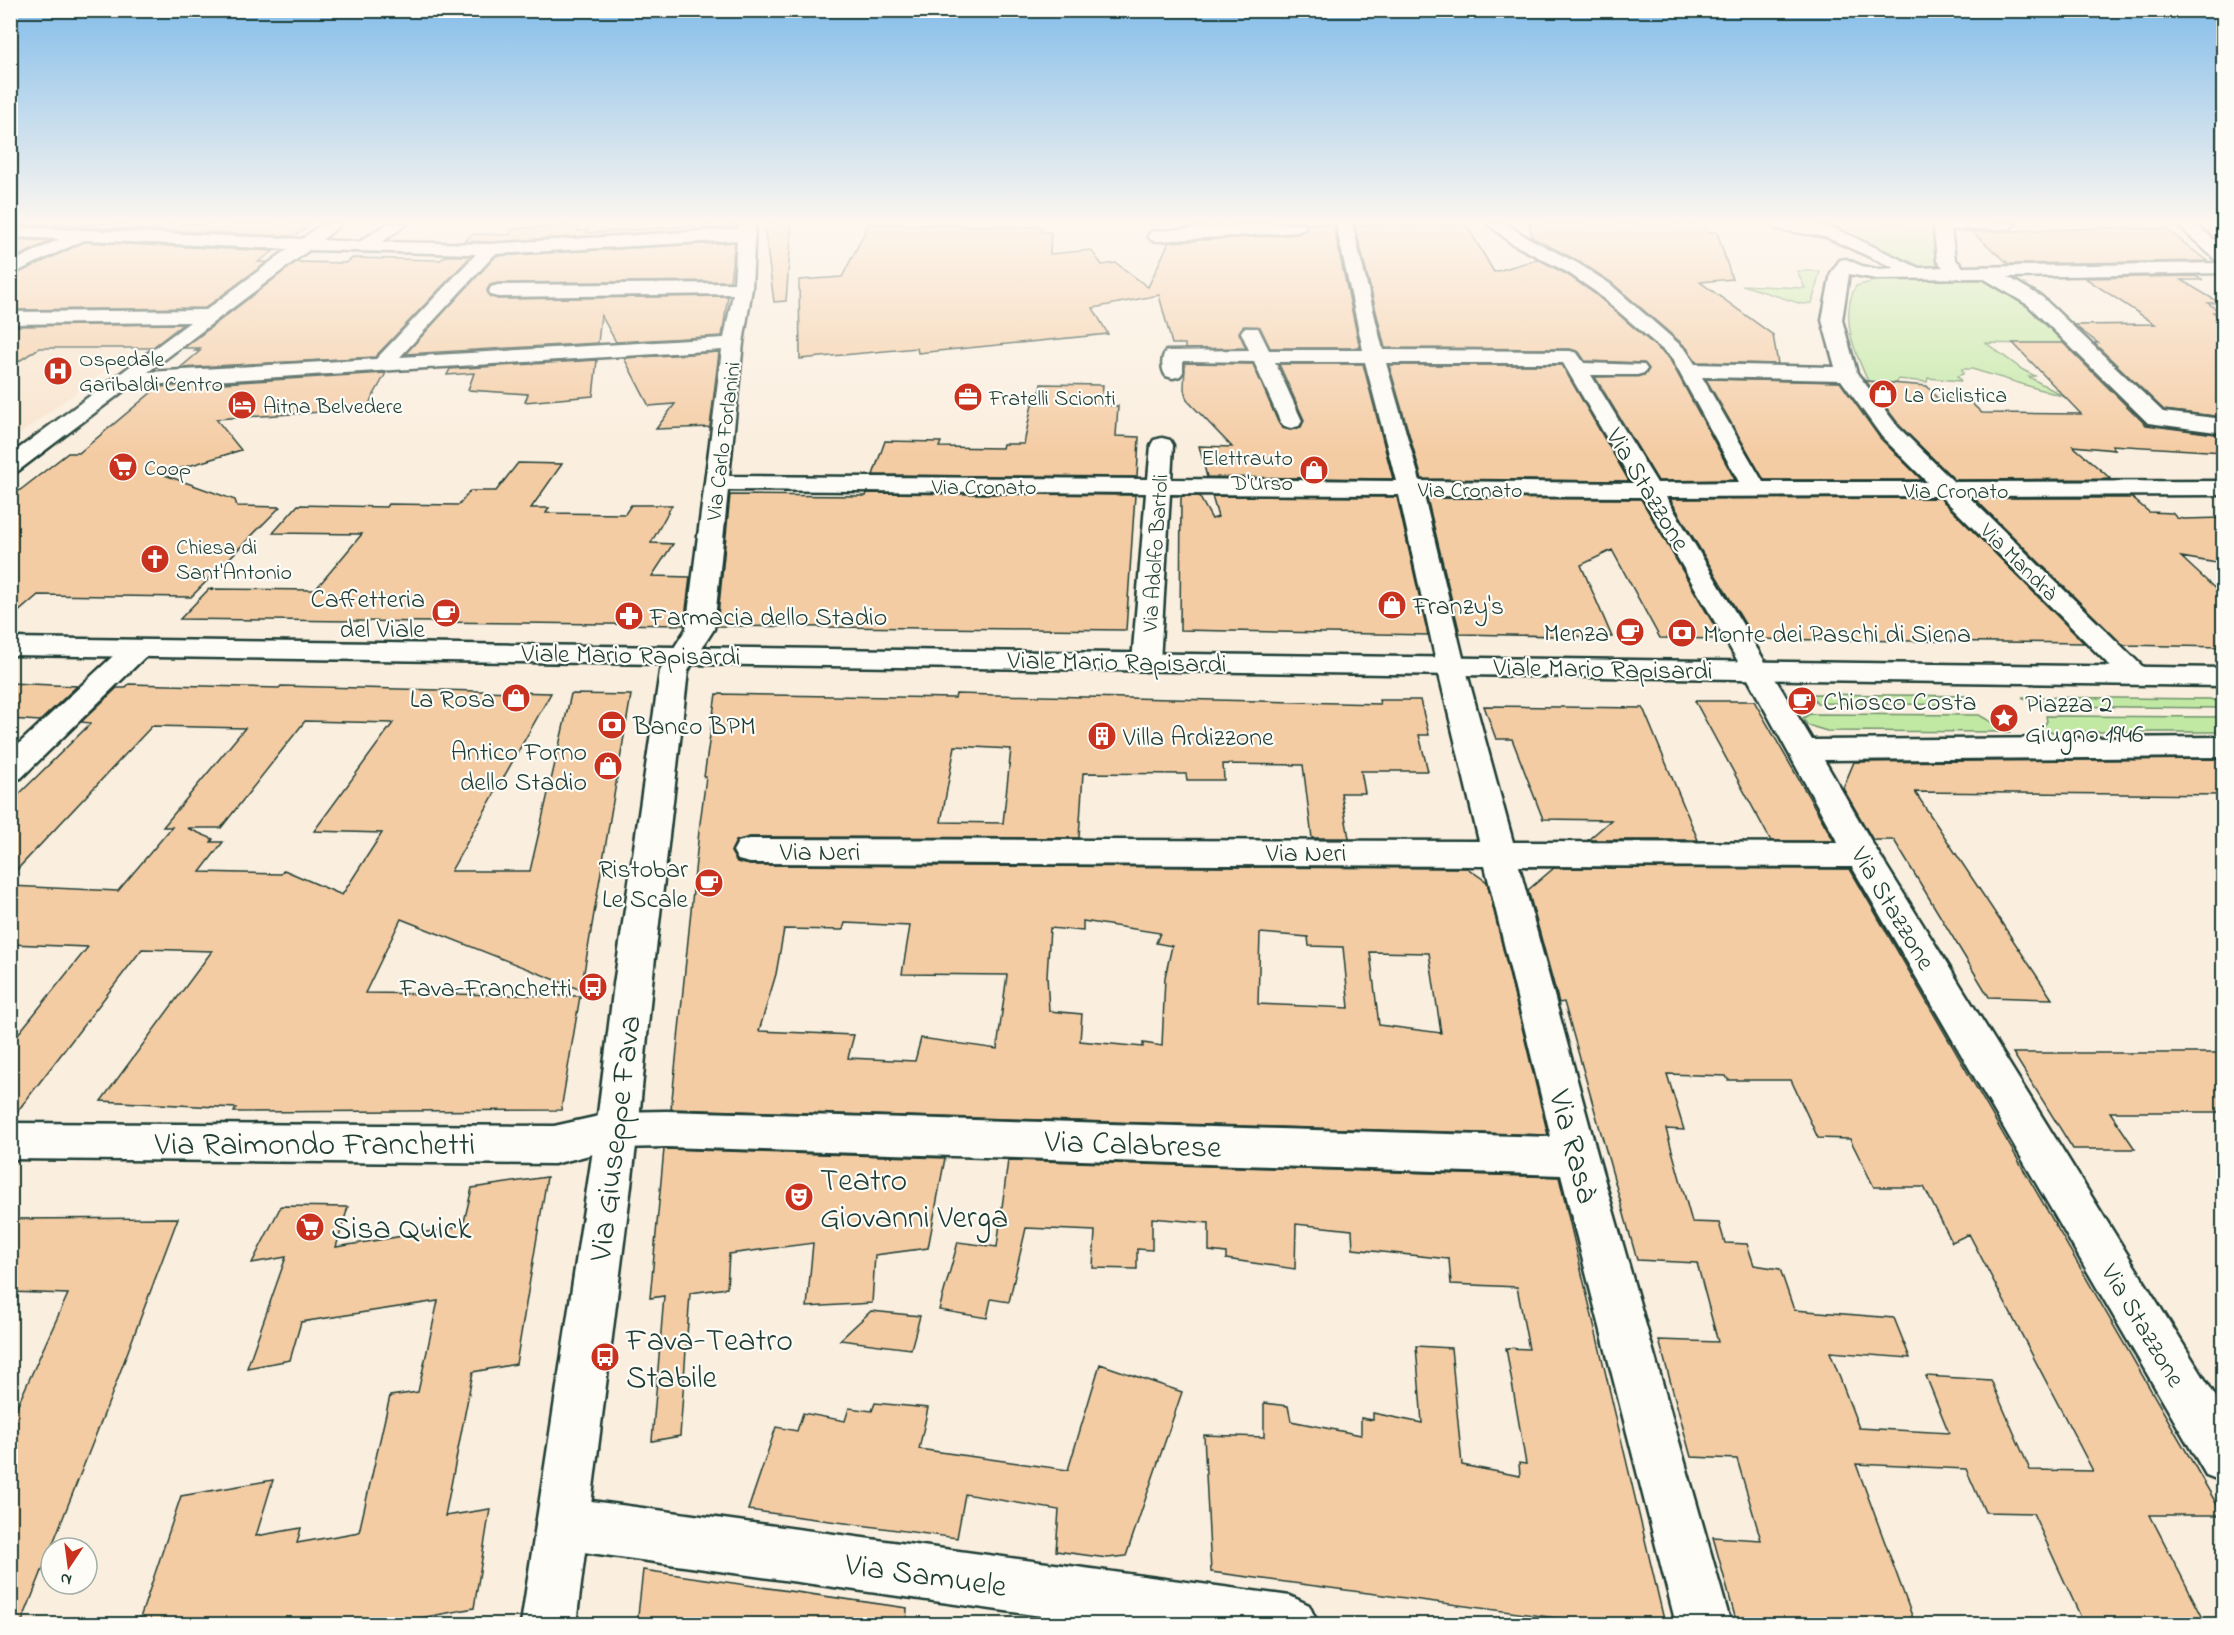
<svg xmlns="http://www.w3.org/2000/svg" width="2234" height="1635" font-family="'Indie Flower',sans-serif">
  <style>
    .built { fill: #f8e4cd }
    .green { fill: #c1e9a4; stroke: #70936c; stroke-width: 1.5 }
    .building { fill: #f4cca4; stroke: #1f3d34; stroke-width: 1.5; fill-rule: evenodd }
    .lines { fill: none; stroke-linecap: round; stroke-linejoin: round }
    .minor-casing { stroke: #1f3d34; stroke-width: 5 }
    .major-casing { stroke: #1f3d34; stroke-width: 5 }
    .minor { fill: #fdfcf7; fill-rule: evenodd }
    .major { fill: #fdfcf7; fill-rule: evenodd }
    .labels { text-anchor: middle; stroke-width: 4.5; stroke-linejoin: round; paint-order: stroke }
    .far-poi-label { font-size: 22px; fill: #1f3d34; stroke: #fdfcf7; text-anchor: start }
    .far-street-label { font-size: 22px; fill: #1f3d34; stroke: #fdfcf7 }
    .street-label { font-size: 26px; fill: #1f3d34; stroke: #fdfcf7 }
    .poi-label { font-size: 26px; fill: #1f3d34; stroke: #fdfcf7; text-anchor: start }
    .near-street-label { font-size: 32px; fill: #1f3d34; stroke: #fdfcf7 }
    .near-poi-label { font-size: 32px; fill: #1f3d34; stroke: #fdfcf7; text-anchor: start }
  </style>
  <rect width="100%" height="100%" fill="#faeede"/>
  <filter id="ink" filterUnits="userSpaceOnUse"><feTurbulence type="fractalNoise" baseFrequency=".0167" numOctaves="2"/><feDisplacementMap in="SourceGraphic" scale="12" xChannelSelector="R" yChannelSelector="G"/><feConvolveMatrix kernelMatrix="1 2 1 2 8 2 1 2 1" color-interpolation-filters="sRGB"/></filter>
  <g filter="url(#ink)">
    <!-- built -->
    <path class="built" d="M440,224H555L554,228L499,238L493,244L462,243L472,234L428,232Z
      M10,326L123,348L130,353L11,440Z"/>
    <!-- green -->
    <path class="green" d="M1823,224H1934L1939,260L1943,268H1917Z
      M1797,271H1820L1812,303L1802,304L1742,285L1805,288Z
      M1960,275C2012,280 2032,304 2067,339L2068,345L1986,343L2023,370L2035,376L2029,377L2065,397L1972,369H1962L1963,374L1957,376L1961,381L1928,378L1927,382L1898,379L1897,383L1868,381C1855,353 1839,316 1856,286L1883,279Z
      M1811,694L1973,696L1971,705L1817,703Z
      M2022,697L2210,699L2223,703V708L2038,706Z
      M1810,714L1979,715L2009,732L1827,731L1807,725L1803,718Z
      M2046,716L2223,717V732H2043L2042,729L2047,721Z"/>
    <!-- building -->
    <path class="building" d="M10,224H312L294,236Z
      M719,224H737L736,227L490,242L464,241L473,234L509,235L513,229L574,225L573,227H579L578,231L588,230L587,233Z
      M764,224H792L786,301L774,302Z
      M869,224L1042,227V232H1051L1050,254L1091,250L1102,265L1116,263L1148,287L1169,242L1298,234L1307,229V224H1333L1360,348H1270L1260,327L1244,326L1239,333L1246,348L1185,349V344H1172L1159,295L1093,308L1108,334L918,353L917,348L800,359L799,280L842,277Z
      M1400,224L1402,226L1466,224L1494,272L1538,259L1566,274L1595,294L1669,358L1735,480L1658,481L1595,377L1645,375L1649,369L1644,363L1585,361L1579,352L1570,349L1385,348L1355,225Z
      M1529,224H1701L1707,232H1717L1732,279L1700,282L1773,335L1778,364L1696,362L1687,348L1611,282L1580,262L1533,238Z
      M2112,228L2166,229L2207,261L2009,264L1972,232Z
      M10,239L51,241L10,260Z
      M84,242L274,251L258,262H267L205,308L10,310V277Z
      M735,242L730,281L498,283L490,285L487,290L489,296L498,299L728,296L722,336L616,342L601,315L598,343L405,354L496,256Z
      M446,256H471L375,357L180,368L200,351H195L200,348H184L296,262L345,263L353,258L440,260Z
      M2195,276L2203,280H2181L2220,303H2208L2220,312H2213L2223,320V417L2164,410L2094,343H2098L2074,325L2155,324L2085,278Z
      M183,324L152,348H39L10,367V326Z
      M2013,343H2063L2146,425L2223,435V452L2112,445L2115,450L2073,446L2111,479L1955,480L1900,426L1866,381L1927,386L1937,398L1967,399L1982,413L2081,414Z
      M719,352L710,427L656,429L675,404L649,406L624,358Z
      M597,360L593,396L525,402L528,394L468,390L474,373L447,375L450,369Z
      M1185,363L1253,364L1278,422L1282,428L1290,430L1301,427L1304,420L1279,364H1363L1393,479L1207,477L1199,446L1232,447L1187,400L1184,389Z
      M1389,365H1562L1629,481L1422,479Z
      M386,373L366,409L216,419L241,450L162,474L235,500L237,506L280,507L191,597L38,595L10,619V498L68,453H79L158,387Z
      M1706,379L1840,382L1880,438L1922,480H1764Z
      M1041,384L1103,385L1101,405L1118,406L1116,436L1139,437L1137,477L873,475L885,441L941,442L939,447L1002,448L1003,444H1024L1032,404H1038Z
      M518,463L562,464L531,508H549L546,513L625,514L631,505H672L651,543L673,544L652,576L690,577L684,625L180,619L209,589L315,590L362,534L273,533L298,505L386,507L388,504L459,505L470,491H496Z
      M867,493L1135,495L1126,630L717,626L730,495L866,496Z
      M1181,496H1199L1212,519L1218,517L1212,496L1397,497L1428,635L1180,630Z
      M1427,498L1641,499L1722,639L1660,638L1612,550L1581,565L1612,637L1460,634Z
      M1940,498L2084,643L1754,639L1670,499Z
      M1974,498H2132L2149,512L2172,513L2177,518L2184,519L2223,518V564L2181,557L2223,596V647L2123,645Z
      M10,683L52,685L77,686L40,721L10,719Z
      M129,684L279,688L281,686L551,693L451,871H530L571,694L631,695L581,990L401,919L365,993L580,996L561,1110L234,1112L236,1108L101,1101L212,951L142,949L10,1121V1044L88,947L10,944V886L118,891L172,827H163L245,728L152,726L10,877V803L91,723L81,722L117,688H125ZM305,721L393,723L314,831L382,833L342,895L284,870L281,874L200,872L223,842H211L213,839L187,828H221Z
      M716,694L955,698L956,694L1380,704L1379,700H1420L1429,735H1419L1428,771H1361L1365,793H1341L1349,838H1312L1303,765L1223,764L1224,780H1187L1186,774L1083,773L1079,838L750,837L736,841L731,852L737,862L750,865L1467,868L1487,882L1548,1135L671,1109L699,831L706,777H704ZM955,746L1011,749L1003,823L941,822ZM1083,921L1160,933L1156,943L1172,946L1165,977L1162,1046L1143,1043V1047L1080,1041L1082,1014L1049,1011L1047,976L1050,928L1083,931ZM845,923L910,926L902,974L1007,975L997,1049L921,1038L915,1061L848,1058L854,1035L759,1031L776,974L784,929L843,930ZM1260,933L1308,937L1309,946L1343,947L1349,1008L1258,1004ZM1370,952L1429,953L1441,1033L1379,1025Z
      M1695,701H1754L1834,841H1771Z
      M1484,706L1643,708L1698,840H1588L1611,820L1543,819L1512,739H1496Z
      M2223,759V795L1915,792L2052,999L1989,997L1894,840H1873L1843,788L1854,762Z
      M1554,868L1850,869L2223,1515H2150L2206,1624H2084L2033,1513L1985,1512L1966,1469L1856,1464L1915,1624H1737L1713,1537L1761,1540L1737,1459L1691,1457L1659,1340L1718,1342L1697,1263L1637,1260L1564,1002L1559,1003L1528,890ZM1667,1074L1726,1076L1728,1080H1791L1818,1138L1850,1139L1874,1187H1924L1952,1242L1969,1234L2093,1471L2030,1470L1991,1380L1926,1376L1949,1433L1859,1428L1830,1352L1910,1358L1894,1318L1794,1310L1780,1269L1754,1265L1747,1244L1725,1243L1719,1223L1692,1222L1666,1129L1684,1130Z
      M2013,1053H2223V1112H2110L2135,1149H2073Z
      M664,1149L945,1158L928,1248L875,1255L872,1303L807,1307L813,1243L729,1254L727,1288L690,1293L680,1436L652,1441L664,1296L650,1298Z
      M1008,1160L1559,1177L1665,1624H1601L1211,1572L1204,1435L1264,1437V1403L1288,1406L1291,1421L1361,1435V1418L1373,1420V1413L1422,1423L1416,1346L1451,1348L1462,1465L1520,1476L1519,1463L1526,1464L1506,1348L1529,1349L1517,1287L1451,1284L1449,1259L1353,1249L1352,1230L1296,1224L1295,1269L1226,1259V1253L1209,1251V1223L1152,1218V1250L1137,1249V1269L1093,1268L1095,1231L1026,1228L1009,1302L991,1299L987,1318L939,1310L958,1242L997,1247Z
      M547,1177L516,1364L473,1372L445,1516L490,1509L474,1608L388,1624H138L181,1496L273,1480L256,1536L301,1528L297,1543L359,1532L390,1396L418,1392L438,1301L301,1322L290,1360L247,1368L286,1257L252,1263L281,1206L348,1207L336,1247L463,1226L472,1188Z
      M178,1218L110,1399L21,1624H10V1422L68,1294L10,1292V1219Z
      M871,1311L920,1316L911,1349L840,1340Z
      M1100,1364L1182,1392L1126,1556L1107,1558L1056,1551L1059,1510L965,1494L957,1538L748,1510L776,1427L797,1431L803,1413L845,1421L849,1408L872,1411L875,1403L928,1408L919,1449L1068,1470Z
      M643,1570L907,1608L906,1624H637Z"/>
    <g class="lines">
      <!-- minor casing -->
      <g class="minor-casing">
        <path id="minor" d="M322,224H341L322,240L359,242L387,224H407L382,242L490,244L738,229L739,224H755L752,288L743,343L729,476L1148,479L1151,445L1154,440L1162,438L1170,440L1173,445L1171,479L1396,481L1365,362H1275L1302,421L1299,426L1291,428L1283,426L1280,421L1254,362L1183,361V372L1180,376L1173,378L1166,376C1161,370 1161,357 1166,351L1249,350L1241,332L1244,328H1258L1269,350H1363L1336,224H1352L1383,350L1570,351L1577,353L1584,363L1644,365L1647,369L1644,373L1637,375H1591L1657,483L1739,482L1671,357L1596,292L1567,272L1511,243L1488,224H1507L1523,235L1579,264L1610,284L1686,350L1695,364L1835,367L1822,320L1831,273L1840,260L1846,259L1862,266L1876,269L1894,268L1826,237L1777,229L1769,224H1807L1836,229L1919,268L1943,267L1937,261L1934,228L1937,224H2016L2008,229L1951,230L1955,259L1963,267L2224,263V273L2008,277L2042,297L2163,412L2224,419V433L2148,423L2028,305L1983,278L1876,279L1849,274L1842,320L1857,373L1898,427L1954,482L2224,481V495L1968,496L2145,669L2150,675L2145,681L2135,684L2125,681L1941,496L1666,497L1812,740L2224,737V757L1824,760L1874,846L2224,1410V1482L2206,1475L1852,867L1519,866L1598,1157L1731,1624H1676L1561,1175L666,1147L617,1148L554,1164L10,1159V1123L554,1126L617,1112L666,1111L1551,1137L1485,866L750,863L738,860L733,851L738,842L750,839L1479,841L1437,666L1399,495L1170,494L1160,662L1156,668L1146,671L1136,668L1132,662L1146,493L728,490L714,629L694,660L684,663L674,660L670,654L686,629L722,350L130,386L18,471L10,473V455L190,322L10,324V312L206,310L288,249L84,240L10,275V263L60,239L10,237V227L302,239ZM737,240L734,283L498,285L491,287L489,291L491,295L498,297L733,294L724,338L400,357L495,254ZM309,250L476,254L376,359L148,372ZM1386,363H1563L1633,483L1420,481ZM1702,377L1841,380L1882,437L1927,482H1763ZM1424,496L1642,497L1743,670L1838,843L1513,842L1465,666Z
          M1266,224H1304L1306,227L1298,232L1157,241L1151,240L1148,236L1151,232L1157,231Z
          M137,640L147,643L151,649L147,655L21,778L10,781V752L127,643Z
          M562,1497L1290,1596L1309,1605L1318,1624H1098L562,1549L544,1541L536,1523L544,1505Z"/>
      </g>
      <!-- major casing -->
      <g class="major-casing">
        <path id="major" d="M2177,224H2195L2224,248V263L2218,262Z
          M10,638L2224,668V686L692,664L688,671L652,984L638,1130L576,1624H521L596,1130L614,984L660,671L664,664L10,655Z"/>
      </g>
      <!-- minor -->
      <use href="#minor" class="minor"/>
      <!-- major -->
      <use href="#major" class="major"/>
    </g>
  </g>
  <!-- sky -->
  <linearGradient id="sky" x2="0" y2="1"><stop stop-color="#84bdea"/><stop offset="0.49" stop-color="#fdf7f0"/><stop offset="1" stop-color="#fdf7f0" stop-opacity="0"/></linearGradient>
  <rect width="2234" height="453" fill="url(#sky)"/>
  <!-- icons -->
  <defs>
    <g id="hospital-disc" transform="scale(1.5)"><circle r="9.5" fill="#c8321e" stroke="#fdfcf7"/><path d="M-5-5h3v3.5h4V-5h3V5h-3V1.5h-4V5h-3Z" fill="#fff"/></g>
    <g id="shop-disc" transform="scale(1.5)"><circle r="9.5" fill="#c8321e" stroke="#fdfcf7"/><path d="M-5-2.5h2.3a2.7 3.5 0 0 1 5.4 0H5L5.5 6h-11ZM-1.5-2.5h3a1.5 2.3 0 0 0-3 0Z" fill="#fff"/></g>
    <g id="office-disc" transform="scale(1.5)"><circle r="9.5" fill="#c8321e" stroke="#fdfcf7"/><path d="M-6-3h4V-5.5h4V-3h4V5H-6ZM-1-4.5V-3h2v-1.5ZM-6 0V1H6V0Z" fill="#fff"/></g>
    <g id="hotel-disc" transform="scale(1.5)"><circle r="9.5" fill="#c8321e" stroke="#fdfcf7"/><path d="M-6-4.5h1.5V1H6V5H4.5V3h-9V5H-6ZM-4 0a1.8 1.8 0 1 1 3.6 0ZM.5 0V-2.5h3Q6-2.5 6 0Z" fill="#fff"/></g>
    <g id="supermarket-disc" transform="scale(1.5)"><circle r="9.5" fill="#c8321e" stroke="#fdfcf7"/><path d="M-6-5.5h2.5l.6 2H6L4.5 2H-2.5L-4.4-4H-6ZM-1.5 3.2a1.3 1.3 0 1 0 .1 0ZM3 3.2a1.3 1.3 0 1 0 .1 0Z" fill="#fff"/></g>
    <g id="church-disc" transform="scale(1.5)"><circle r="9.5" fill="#c8321e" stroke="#fdfcf7"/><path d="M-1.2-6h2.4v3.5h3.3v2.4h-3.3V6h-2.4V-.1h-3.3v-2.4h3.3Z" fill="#fff"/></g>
    <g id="cafe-disc" transform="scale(1.5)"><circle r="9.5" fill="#c8321e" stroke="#fdfcf7"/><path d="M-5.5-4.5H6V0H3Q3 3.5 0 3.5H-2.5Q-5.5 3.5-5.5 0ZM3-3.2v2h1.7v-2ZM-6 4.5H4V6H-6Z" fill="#fff"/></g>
    <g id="pharmacy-disc" transform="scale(1.5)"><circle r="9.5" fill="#c8321e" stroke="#fdfcf7"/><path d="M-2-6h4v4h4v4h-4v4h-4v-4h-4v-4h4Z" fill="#fff"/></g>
    <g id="bank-disc" transform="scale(1.5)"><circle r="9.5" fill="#c8321e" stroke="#fdfcf7"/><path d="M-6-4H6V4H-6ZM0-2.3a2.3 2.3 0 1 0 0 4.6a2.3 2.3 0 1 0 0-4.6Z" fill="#fff"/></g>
    <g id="sight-disc" transform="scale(1.5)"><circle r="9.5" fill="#c8321e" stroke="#fdfcf7"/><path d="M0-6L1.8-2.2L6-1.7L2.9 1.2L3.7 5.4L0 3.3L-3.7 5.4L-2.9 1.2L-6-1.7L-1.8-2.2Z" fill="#fff"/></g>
    <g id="building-disc" transform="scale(1.5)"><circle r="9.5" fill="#c8321e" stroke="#fdfcf7"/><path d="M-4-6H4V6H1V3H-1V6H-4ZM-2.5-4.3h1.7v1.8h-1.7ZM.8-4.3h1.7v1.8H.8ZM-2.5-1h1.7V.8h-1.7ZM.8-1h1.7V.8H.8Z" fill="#fff"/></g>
    <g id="bus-disc" transform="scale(1.5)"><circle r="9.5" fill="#c8321e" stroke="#fdfcf7"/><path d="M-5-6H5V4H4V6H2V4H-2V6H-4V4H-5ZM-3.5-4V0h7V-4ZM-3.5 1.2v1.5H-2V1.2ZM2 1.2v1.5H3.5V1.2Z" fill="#fff"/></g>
    <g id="theatre-disc" transform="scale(1.5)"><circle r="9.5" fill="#c8321e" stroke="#fdfcf7"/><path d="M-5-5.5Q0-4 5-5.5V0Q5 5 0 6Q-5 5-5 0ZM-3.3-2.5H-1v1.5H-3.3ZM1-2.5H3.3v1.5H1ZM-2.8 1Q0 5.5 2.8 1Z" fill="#fff"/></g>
  </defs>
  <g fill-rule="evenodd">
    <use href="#hospital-disc" x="58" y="371"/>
    <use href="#shop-disc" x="1883" y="394"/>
    <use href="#office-disc" x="968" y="397"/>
    <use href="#hotel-disc" x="242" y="405"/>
    <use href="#supermarket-disc" x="123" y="467"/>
    <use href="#shop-disc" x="1314" y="470"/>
    <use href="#church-disc" x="155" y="559"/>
    <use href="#shop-disc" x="1392" y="605"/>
    <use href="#cafe-disc" x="446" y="613"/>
    <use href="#pharmacy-disc" x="629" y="616"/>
    <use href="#cafe-disc" x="1630" y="632"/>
    <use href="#bank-disc" x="1682" y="633"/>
    <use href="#shop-disc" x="516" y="698"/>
    <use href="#cafe-disc" x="1802" y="701"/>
    <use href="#sight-disc" x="2004" y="718"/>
    <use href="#bank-disc" x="612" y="725"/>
    <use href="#building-disc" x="1102" y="736"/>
    <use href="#shop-disc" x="608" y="766"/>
    <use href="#cafe-disc" x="709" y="883"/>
    <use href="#bus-disc" x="593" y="987"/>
    <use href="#theatre-disc" x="799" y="1197"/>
    <use href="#supermarket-disc" x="310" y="1227"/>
    <use href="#bus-disc" x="605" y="1357"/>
  </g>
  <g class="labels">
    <!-- far-poi labels -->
    <g class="far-poi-label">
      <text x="79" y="366">Ospedale<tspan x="79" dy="25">Garibaldi Centro</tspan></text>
      <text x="1904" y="402">La Ciclistica</text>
      <text x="989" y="405">Fratelli Scionti</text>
      <text x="263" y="413">Aitna Belvedere</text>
      <text x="1293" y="465" text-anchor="end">Elettrauto<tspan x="1293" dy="25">D'Urso</tspan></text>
      <text x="144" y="475">Coop</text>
      <text x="176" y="554">Chiesa di<tspan x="176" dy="25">Sant'Antonio</tspan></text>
    </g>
    <!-- far-street labels -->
    <g class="far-street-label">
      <text transform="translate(722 441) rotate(-83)" y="8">Via Carlo Forlanini</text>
      <text x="984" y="494">Via Cronato</text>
      <text x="1470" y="497">Via Cronato</text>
      <text x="1956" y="498">Via Cronato</text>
      <text transform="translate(1154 553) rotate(-86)" y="8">Via Adolfo Bartoli</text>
      <text transform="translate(2020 561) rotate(45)" y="8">Via Mandrà</text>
    </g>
    <!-- street labels -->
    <g class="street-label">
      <text transform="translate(1649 489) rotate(59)" y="9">Via Stazzone</text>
      <text transform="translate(631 654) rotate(1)" y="9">Viale Mario Rapisardi</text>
      <text transform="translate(1117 661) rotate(1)" y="9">Viale Mario Rapisardi</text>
      <text transform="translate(1603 668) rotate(1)" y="9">Viale Mario Rapisardi</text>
      <text x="820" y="860">Via Neri</text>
      <text x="1306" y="861">Via Neri</text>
      <text transform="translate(1894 908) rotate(59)" y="9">Via Stazzone</text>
      <text transform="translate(2144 1325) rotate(59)" y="9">Via Stazzone</text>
    </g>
    <!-- poi labels -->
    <g class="poi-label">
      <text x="425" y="607" text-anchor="end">Caffetteria<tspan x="425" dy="30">del Viale</tspan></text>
      <text x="1413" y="614">Franzy's</text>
      <text x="650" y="625">Farmacia dello Stadio</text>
      <text x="1609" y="641" text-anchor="end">Menza</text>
      <text x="1703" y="642">Monte dei Paschi di Siena</text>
      <text x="495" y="707" text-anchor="end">La Rosa</text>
      <text x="1823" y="710">Chiosco Costa</text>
      <text x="2025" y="712">Piazza 2<tspan x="2025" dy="30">Giugno 1946</tspan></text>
      <text x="633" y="734">Banco BPM</text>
      <text x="1123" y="745">Villa Ardizzone</text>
      <text x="587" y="760" text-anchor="end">Antico Forno<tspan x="587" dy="30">dello Stadio</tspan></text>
      <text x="688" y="877" text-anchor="end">Ristobar<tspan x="688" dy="30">Le Scale</tspan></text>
      <text x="572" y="996" text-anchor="end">Fava-Franchetti</text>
    </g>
    <!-- near-street labels -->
    <g class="near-street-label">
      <text transform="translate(614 1138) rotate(-83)" y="11">Via Giuseppe Fava</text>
      <text x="315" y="1154">Via Raimondo Franchetti</text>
      <text transform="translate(1133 1143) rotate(2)" y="11">Via Calabrese</text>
      <text transform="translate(1575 1146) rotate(75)" y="11">Via Rasà</text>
      <text transform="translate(926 1574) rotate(8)" y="11">Via Samuele</text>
    </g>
    <!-- near-poi labels -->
    <g class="near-poi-label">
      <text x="820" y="1190">Teatro<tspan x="820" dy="37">Giovanni Verga</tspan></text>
      <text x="331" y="1238">Sisa Quick</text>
      <text x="626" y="1350">Fava-Teatro<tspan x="626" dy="37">Stabile</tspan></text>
    </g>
  </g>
  <!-- margin -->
  <rect width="2234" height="1635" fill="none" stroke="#fdfcf7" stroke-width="36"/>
  <rect x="18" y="18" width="2198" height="1599" fill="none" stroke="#1f3d34" stroke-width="2" filter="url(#ink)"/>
  <!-- north arrow -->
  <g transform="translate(69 1566) rotate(193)"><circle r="28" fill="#fdfcf7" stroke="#a4b0a9" stroke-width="1.5"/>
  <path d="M0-4.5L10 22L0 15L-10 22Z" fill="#c8321e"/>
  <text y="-9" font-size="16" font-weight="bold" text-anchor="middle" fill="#1f3d34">N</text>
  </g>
</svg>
